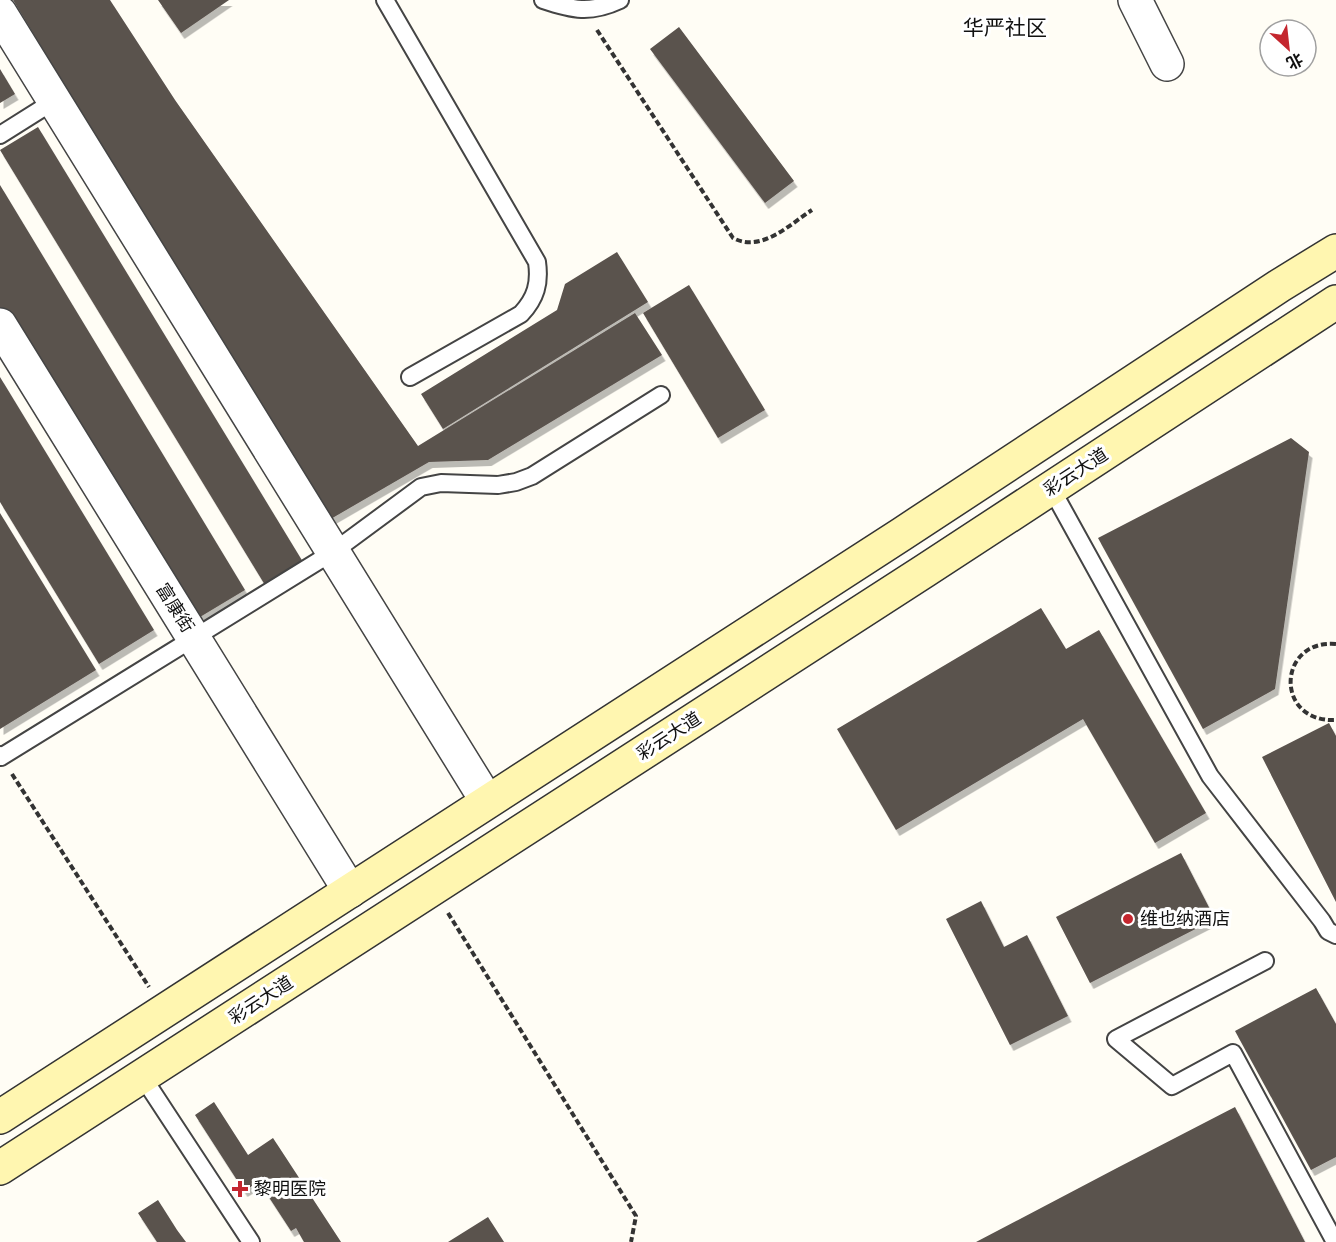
<svg xmlns="http://www.w3.org/2000/svg" width="1336" height="1242" font-family="'Times New Roman','Noto Sans SC',serif">
  <style>
    .building { fill: #5a524d; filter: url(#shadow) }
    .lines { fill: none; stroke-linecap: round; stroke-linejoin: round }
    .service-casing { stroke: #444; stroke-width: 20 }
    .minor-casing { stroke: #444; stroke-width: 36 }
    .secondary-casing { stroke: #333; stroke-width: 36 }
    .path { stroke: #333; stroke-width: 4; stroke-dasharray: 6 3; stroke-linecap: butt }
    .service { stroke: #fff; stroke-width: 16 }
    .minor { stroke: #fff; stroke-width: 33 }
    .secondary { stroke: #fff6b0; stroke-width: 33 }
    .poi-dot { fill: #c4262e; stroke: #fff; stroke-width: 2 }
    .labels { text-anchor: middle; stroke-width: 6; stroke-linejoin: round; paint-order: stroke }
    .street-label { font-size: 18px; fill: #111; stroke: #fff }
    .poi-label { font-size: 18px; fill: #111; stroke: #fff; text-anchor: start }
    .quarter-label { font-size: 21px; fill: #111; stroke: #fff }
  </style>
  <defs>
    <filter id="shadow"><feDropShadow dx="3.5" dy="6" stdDeviation="0" flood-color="#0004"/></filter>
  </defs>
  <rect width="100%" height="100%" fill="#fffdf5"/>
  <!-- building -->
  <path class="building" d="M13,0H110L175,100L418,446L635,313L662,355L488,460L429,462L329,520Z
    M158,0H229L181,33Z
    M679,27L794,181L765,203L650,49Z
    M0,69L15,94L0,103Z
    M38,127L303,562L265,585L0,150Z
    M0,185L245,590L190,623L0,310Z
    M617,252L648,302L443,429L421,394L557,310L565,284Z
    M689,285L765,410L718,438L643,313Z
    M0,377L154,630L99,664L0,502Z
    M1291,438L1309,452L1275,689L1203,729L1098,538Z
    M0,513L96,670L0,729Z
    M1041,608L1066,649L1099,630L1206,813L1155,843L1083,719L896,830L837,729Z
    M1329,723L1336,736V902L1262,757Z
    M1181,853L1215,919L1090,983L1056,917Z
    M981,901L1004,947L1027,935L1068,1016L1010,1045L946,919Z
    M1316,988L1336,1024V1157L1311,1170L1235,1031Z
    M214,1102L248,1155L273,1138L341,1242H304L296,1228L291,1231L259,1182L244,1191L195,1115Z
    M1235,1107L1305,1242H976L1117,1168Z
    M158,1200L177,1230L186,1242H157L138,1213Z
    M488,1217L504,1242H448Z"/>
  <g class="lines">
    <!-- service casing -->
    <g class="service-casing">
      <path id="service" d="M385,0L537,262C540,283 536,298 521,314L410,377
        M543,0C573,10 590,14 620,0
        M0,135L54,101
        M1051,488L1210,776L1322,921L1328,931L1336,935
        M0,755L1,757L333,552L421,487L441,483L498,485L516,482L532,476L661,395
        M1265,961L1116,1039L1172,1086L1233,1053L1335,1242
        M142,1076L251,1242"/>
    </g>
    <!-- minor casing -->
    <g class="minor-casing">
      <path id="minor" d="M1135,0L1167,64
        M0,13L487,801
        M0,325L350,891"/>
    </g>
    <!-- secondary casing -->
    <g class="secondary-casing">
      <path id="secondary" d="M0,1117L902,534L1279,286L1336,251
        M0,1168L926,570L1336,302"/>
    </g>
    <!-- path -->
    <path class="path" d="M597,30L733,238C761,253 789,225 812,210
      M1336,644C1277,639 1274,723 1336,720
      M12,774L149,987
      M448,913L636,1216L631,1242"/>
    <!-- service -->
    <use href="#service" class="service"/>
    <!-- minor -->
    <use href="#minor" class="minor"/>
    <!-- secondary -->
    <use href="#secondary" class="secondary"/>
  </g>
  <!-- markers -->
  <g class="poi-dot">
    <circle cx="1128" cy="919" r="6"/>
    <path d="M237 1180h6v6h6v6h-6v6h-6v-6h-6v-6h6z"/>
  </g>
  <g class="labels">
    <!-- street labels -->
    <g class="street-label">
      <text transform="translate(1076 472) rotate(-33)" y="6">彩云大道</text>
      <text transform="translate(175 608) rotate(58)" y="6">富康街</text>
      <text transform="translate(669 736) rotate(-33)" y="6">彩云大道</text>
      <text transform="translate(261 1000) rotate(-33)" y="6">彩云大道</text>
    </g>
    <!-- poi labels -->
    <g class="poi-label">
      <text x="1140" y="925">维也纳酒店</text>
      <text x="254" y="1195">黎明医院</text>
    </g>
    <!-- quarter labels -->
    <g class="quarter-label">
      <text x="1005" y="35">华严社区</text>
    </g>
  </g>
  <!-- north arrow -->
  <g transform="translate(1288 48) rotate(153)"><circle r="28" fill="#ffffff" stroke="#a0a0a0" stroke-width="1.5"/>
  <path d="M0-4.5L10 22L0 15L-10 22Z" fill="#c4262e"/>
  <text y="-9" font-size="16" font-weight="bold" text-anchor="middle" fill="#111111">北</text>
  </g>
</svg>
